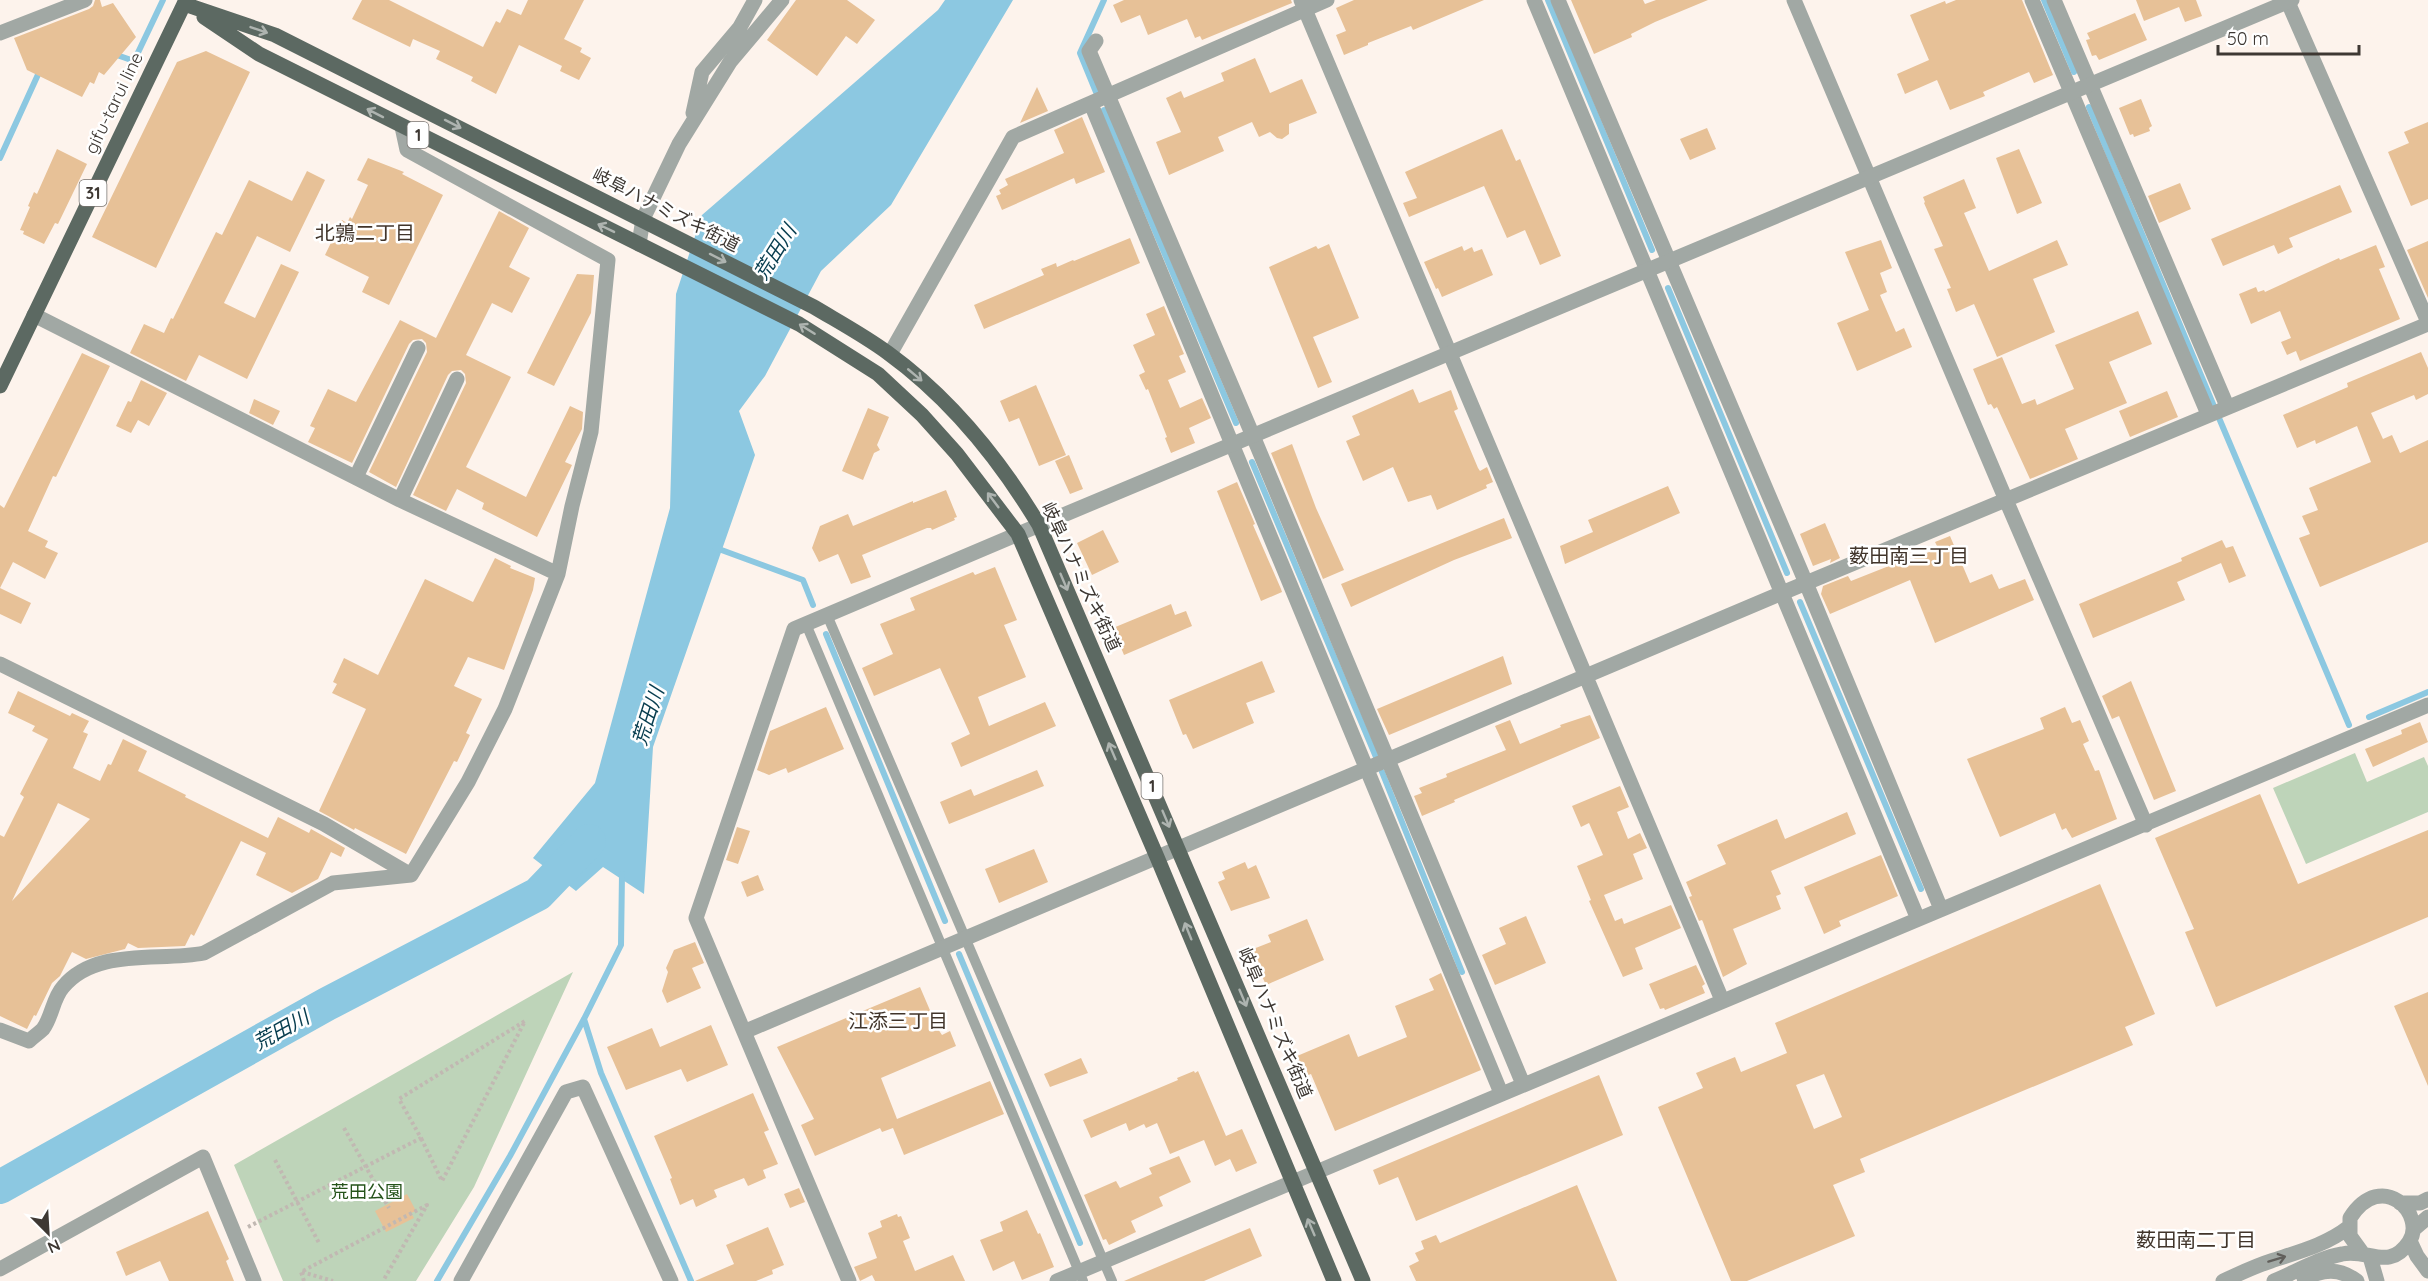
<svg xmlns="http://www.w3.org/2000/svg" width="2428" height="1281" font-family="Quicksand,'Noto Sans JP',sans-serif">
  <style>
    .green { fill: #bed4b9 }
    .water { fill: #8cc8e1 }
    .lines { fill: none; stroke-linecap: round; stroke-linejoin: round }
    .stream { stroke: #8cc8e1; stroke-width: 6 }
    .river { stroke: #8cc8e1; stroke-width: 34 }
    .building { fill: #e7c197; fill-rule: evenodd }
    .path { stroke: #c1b8b2; stroke-width: 4; stroke-dasharray: 3 3; stroke-linecap: butt }
    .service { stroke: #a1a8a4; stroke-width: 10 }
    .minor { stroke: #a1a8a4; stroke-width: 15 }
    .tertiary { stroke: #a1a8a4; stroke-width: 15 }
    .primary { stroke: #5c6962; stroke-width: 15 }
    .oneway { stroke: #aeb4b0 }
    .oneway2 { stroke: #615f5b }
    .labels { text-anchor: middle; stroke-width: 5; stroke-linejoin: round; paint-order: stroke }
    .shield { fill: #fff; stroke: #787470; stroke-width: 1.5 }
    .shield-label { font-size: 16px; font-weight: bold; fill: #3e3833 }
    .street-label { font-size: 18px; fill: #3e3833; stroke: #fff }
    .park-label { font-size: 18px; fill: #25531a; stroke: #fff }
    .neighbourhood-label { font-size: 20px; fill: #41352b; stroke: #fff }
    .water-label { font-size: 20px; font-style: italic; fill: #073d4f; stroke: #fff }
  </style>
  <rect width="100%" height="100%" fill="#fdf3ec"/>
  <!-- green -->
  <path class="green" d="M2355,753L2367,782L2424,757L2428,766V812L2306,864L2273,788Z
    M573,972L474,1187L416,1281H283L234,1165Z"/>
  <!-- water -->
  <path class="water" d="M945,0H1013L891,205L821,271L765,376L739,411L755,455L653,747L644,894L603,867L576,891L533,858L595,783L670,508L676,294L702,215L938,10Z"/>
  <g class="lines">
    <!-- stream -->
    <path class="stream" d="M1548,0L1652,250
      M2044,0L2074,72
      M114,54L134,61L163,0
      M1096,92L1080,53L1104,0
      M2089,107L2213,404
      M1104,110L1236,423
      M0,158L41,68
      M1668,288L1787,573
      M2219,418L2349,725
      M1252,462L1376,757
      M716,548L803,580L813,605
      M1800,602L1921,889
      M826,634L945,921
      M2369,717L2428,692
      M1382,772L1462,972
      M959,954L1080,1243
      M584,1019L601,1073L691,1281
      M437,1281L510,1156L584,1019L621,945L622,874"/>
    <!-- river -->
    <path class="river" d="M0,1187L327,1004L538,894L589,841"/>
  </g>
  <!-- building -->
  <path class="building" d="M95,0H100L102,7L113,3L136,37L104,75L99,72L94,84L90,82L82,97L27,70L14,38L89,9L93,6Z
    M362,0H389L483,47L496,21L500,23L507,9L521,15L528,0H584L564,39L582,48L580,52L591,58L579,80L560,71L562,66L519,45L496,94L471,81L473,77L436,59L440,51L413,39L410,47L352,19Z
    M796,0H847L875,20L857,44L846,36L817,76L767,40Z
    M1124,0H1291L1292,3L1202,40L1200,36L1195,38L1187,19L1148,35L1140,15L1121,23L1113,5Z
    M1354,0H1484L1413,30L1411,26L1368,43V45L1344,55L1336,35L1346,31L1336,8Z
    M1571,0H1643L1645,4L1656,0H1708L1655,22L1631,34L1632,37L1594,54Z
    M1956,0H2022L2053,75L2034,83L2029,72L1983,92L1985,96L1950,110L1937,80L1905,94L1897,74L1929,60L1910,15L1945,1L1946,4Z
    M2136,0H2196L2202,16L2185,22L2179,7L2144,21Z
    M2135,13L2147,40L2099,60L2096,55L2092,56L2086,40L2090,39L2087,33Z
    M206,51L250,72L156,268L92,237L177,62Z
    M1255,58L1270,93L1302,79L1317,113L1289,124V134L1282,139L1277,138L1270,132L1259,137L1252,122L1218,137L1224,151L1169,175L1156,142L1181,132L1166,98L1181,91L1184,98L1224,81L1221,73Z
    M1037,87L1048,111L1020,123Z
    M2141,99L2152,126L2149,128L2150,131L2134,137L2133,134L2130,135L2119,108Z
    M1082,117L1105,172L1076,184L1074,178L1002,210L996,196L1001,194L999,190L1008,185L1005,179L1064,153L1054,130Z
    M2428,122V199L2411,206L2388,152L2409,143L2404,132Z
    M1707,128L1716,149L1690,160L1680,139Z
    M1502,129L1516,161L1520,159L1561,256L1540,265L1525,230L1507,238L1484,186L1409,217L1403,203L1417,198L1405,172Z
    M57,149L87,164L58,224L55,223L44,244L23,234L24,231L20,230L30,207L28,206L34,192L37,194Z
    M2019,149L2042,203L2017,214L1996,158Z
    M368,158L404,172L402,174L443,195L389,305L362,292L369,277L325,255L342,220L347,223L350,217L352,219L368,185L357,180Z
    M307,171L325,180L290,252L257,236L224,303L255,318L281,264L299,272L247,379L199,355L186,381L130,353L144,324L164,333L171,318L173,319L216,232L222,235L249,180L292,201Z
    M1964,179L1976,208L1964,213L1989,271L2057,240L2068,265L2033,279L2055,332L1997,357L1974,304L1956,312L1947,289L1951,288L1934,249L1943,246L1924,203L1925,202L1923,197Z
    M2180,183L2191,209L2159,223L2148,196Z
    M2340,185L2352,212L2289,238L2293,247L2278,254L2274,245L2223,266L2211,239Z
    M499,211L529,228L509,267L530,278L512,313L492,303L466,355L511,377L466,467L526,497L570,406L583,412L582,429L565,462L572,465L537,537L482,509L484,503L457,489L446,511L413,495L466,383L465,374L461,370L452,371L448,375L396,487L369,472L427,352L426,343L422,339L413,340L409,344L352,463L308,442L315,428L310,426L328,389L356,402L400,320L436,338Z
    M1130,238L1140,263L984,329L974,305L1044,275L1041,269L1056,263L1057,267L1073,260L1074,261Z
    M1881,240L1892,268L1880,273L1887,292L1880,295L1896,332L1904,328L1912,347L1857,371L1837,323L1869,310L1845,252Z
    M2428,241V298L2407,250Z
    M1329,244L1359,318L1313,337L1332,382L1318,388L1269,267L1316,246L1318,249Z
    M2376,245L2385,267L2379,269L2400,319L2300,361L2296,351L2287,355L2281,342L2291,338L2280,311L2251,324L2239,294L2256,287L2258,292L2264,290L2265,292L2339,258L2340,260Z
    M1462,246L1464,251L1472,247L1474,252L1482,249L1493,275L1442,297L1438,288L1436,289L1424,262Z
    M577,274L594,275L591,313L554,386L527,373Z
    M1164,306L1184,354L1179,356L1186,372L1168,380L1180,408L1202,398L1211,418L1189,428L1195,443L1171,453L1165,438L1167,437L1148,389L1146,390L1139,375L1145,372L1133,345L1155,335L1146,314Z
    M2138,311L2152,344L2109,362L2127,403L2065,429L2078,459L2030,479L1997,407L1994,409L1991,404L1988,405L1973,369L2002,357L2022,404L2035,399L2037,405L2074,389L2055,345Z
    M2421,352L2428,368V394L2416,400L2414,395L2371,413L2383,439L2392,435L2400,453L2428,440V542L2320,587L2299,538L2310,534L2302,516L2318,510L2309,488L2371,462L2357,426L2316,444L2315,440L2297,448L2283,415L2348,387L2347,383Z
    M82,353L110,366L56,477L53,476L28,531L48,541L45,547L58,553L45,579L13,562L0,588L31,603L21,624L0,614V505L4,508Z
    M141,380L167,393L149,426L138,420L131,433L116,426L128,401L131,402Z
    M1036,385L1066,455L1039,466L1019,418L1009,422L1000,401Z
    M1413,389L1419,403L1451,390L1458,409L1454,411L1478,468L1480,471L1487,467L1493,482L1486,485L1487,488L1437,510L1431,495L1408,502L1393,467L1363,481L1346,441L1360,435L1352,416Z
    M2167,391L2178,417L2130,437L2119,411Z
    M254,399L280,411L273,425L249,413Z
    M868,408L889,417L877,445L880,450L874,453L863,480L842,471Z
    M1292,444L1316,508L1344,570L1323,579L1271,453Z
    M1069,455L1083,489L1070,494L1055,461Z
    M1237,482L1255,524L1253,525L1281,589L1282,592L1261,601L1217,491Z
    M1668,486L1680,513L1565,564L1560,546L1593,532L1588,520Z
    M946,490L957,517L954,518L955,520L932,530L931,528H927L862,555L871,577L851,584L838,554L819,562L812,548L820,526L848,514L853,526L913,501V503Z
    M1504,518L1512,538L1454,560L1351,607L1341,584Z
    M1825,523L1840,558L1830,563L1831,559L1813,566L1800,534Z
    M1103,530L1119,562L1092,575L1077,543Z
    M1950,536L1970,583L1992,574L1999,589L2025,579L2034,600L1935,643L1910,580L1830,614L1821,594L1823,586L1848,576L1851,581L1899,562L1900,565L1938,548L1935,542Z
    M2222,540L2226,548L2233,546L2246,576L2229,583L2221,563L2177,582L2185,600L2093,638L2079,604L2182,561L2181,558Z
    M495,558L511,566L510,568L535,578L533,590L504,670L468,657L454,686L482,699L466,733L470,735L457,762L454,761L406,854L355,828L354,830L319,811L366,709L332,693L337,684L333,682L344,658L378,675L425,579L473,602Z
    M995,567L1017,620L1004,625L1026,677L978,697L989,726L1045,702L1056,726L961,767L951,743L970,734L940,668L874,696L862,668L893,654L880,624L915,610L910,598L973,572L975,575Z
    M1171,604L1175,615L1186,611L1192,626L1124,655L1113,628Z
    M1503,656L1512,684L1389,735L1377,709Z
    M1262,661L1275,692L1246,703L1254,723L1193,749L1186,734L1183,735L1169,700Z
    M2131,681L2176,791L2154,800L2119,716L2112,719L2102,696Z
    M18,691L70,716L72,713L89,721L83,732L88,734L73,768L100,781L108,764L111,765L123,739L147,751L138,771L186,795L185,797L268,838L278,817L309,833L311,829L345,848L341,857L331,852L318,879L292,893L256,875L266,853L241,841L194,936L191,934L185,946L138,948L128,943L125,949L86,959L72,952L60,976L52,983L36,1016L34,1015L27,1029L0,1016V835L4,837L24,797L20,794L48,739L32,731L35,726L8,713ZM58,803L90,819L12,901Z
    M826,707L844,749L788,773L786,768L769,775L757,770L770,731Z
    M2065,707L2072,723L2080,720L2089,741L2083,744L2095,771L2099,770L2117,819L2072,838L2066,828L2062,830L2055,813L2000,837L1967,759L2044,729L2040,718Z
    M1590,715L1600,738L1454,800L1455,802L1422,816L1414,796L1422,793L1419,788L1447,777L1446,774L1506,750L1495,726L1510,720L1520,744L1561,727L1560,725Z
    M2420,722L2428,742L2373,767L2365,749L2402,734L2401,730Z
    M1037,770L1044,786L949,824L940,802L971,789L974,796Z
    M1620,786L1629,807L1617,812L1628,839L1640,833L1647,848L1633,854L1643,879L1604,895L1615,921L1622,918L1624,924L1671,905L1681,928L1635,948L1643,969L1623,977L1589,901L1591,900L1577,866L1603,855L1589,823L1581,827L1572,806Z
    M2260,794L2298,884L2428,830V917L2216,1007L2185,932L2194,929L2155,838Z
    M1847,812L1856,834L1771,871L1781,894L1776,896L1781,909L1733,929L1747,964L1723,977L1703,922L1702,920L1699,921L1689,897L1692,896L1686,882L1726,864L1717,845L1777,819L1785,839Z
    M737,827L750,831L738,864L726,860Z
    M1034,849L1048,882L999,903L985,869Z
    M1881,855L1898,896L1839,921L1841,926L1824,934L1804,887Z
    M1245,862L1248,869L1256,865L1270,898L1231,911L1218,882L1225,879L1222,872Z
    M758,875L764,890L747,897L741,882Z
    M2100,884L2155,1014L2125,1027L2133,1045L1860,1159L1865,1172L1833,1185L1855,1236L1747,1281H1731L1658,1107L1703,1088L1696,1073L1735,1057L1741,1072L1787,1053L1775,1023ZM1824,1074L1842,1117L1814,1129L1796,1085Z
    M1526,916L1546,963L1495,985L1482,955L1506,944L1499,928Z
    M1307,919L1324,960L1266,985L1257,965L1254,966L1248,951L1271,942L1268,935Z
    M695,942L704,963L692,968L701,988L667,1003L662,991L668,972L666,968L674,950Z
    M1696,965L1705,984L1702,986L1705,993L1665,1010L1664,1008L1660,1009L1649,984Z
    M1441,973L1481,1070L1335,1131L1311,1074L1298,1079L1290,1059L1349,1034L1358,1057L1407,1037L1395,1006L1434,990L1429,979Z
    M920,987L938,1029L942,1035L950,1031L956,1046L881,1078L897,1119L990,1081L1004,1114L904,1155L893,1128L882,1132L880,1128L815,1156L801,1125L814,1119L777,1047Z
    M2428,992V1086L2394,1006Z
    M711,1025L728,1065L687,1082L681,1069L626,1090L607,1047L652,1028L660,1047Z
    M1081,1058L1088,1073L1050,1087L1044,1074Z
    M1194,1071L1195,1073L1198,1071L1226,1136L1242,1129L1257,1163L1236,1172L1230,1159L1215,1166L1204,1140L1170,1154L1157,1123L1146,1128L1144,1124L1129,1131L1126,1123L1091,1138L1083,1120L1178,1080L1177,1078Z
    M1599,1075L1623,1135L1416,1221L1398,1177L1379,1185L1373,1170Z
    M753,1093L769,1130L764,1132L778,1164L763,1170L766,1178L748,1186L744,1178L714,1190L717,1197L696,1207L693,1199L680,1205L670,1179L672,1178L654,1136Z
    M1179,1156L1191,1182L1159,1197L1163,1206L1131,1221L1136,1232L1109,1245L1106,1239L1103,1240L1084,1195L1116,1181L1120,1188L1152,1174L1149,1168Z
    M1577,1185L1617,1281H1416L1409,1266L1419,1261L1415,1253L1424,1249L1421,1241L1436,1235L1440,1243Z
    M799,1188L805,1202L790,1208L784,1194Z
    M407,1194L416,1211L411,1213L414,1218L386,1232L375,1211Z
    M1027,1210L1038,1234L1040,1233L1054,1267L1022,1280L1014,1261L993,1271L980,1240L1003,1231L1000,1222Z
    M208,1211L229,1259L226,1261L234,1281H169L160,1261L126,1276L116,1252Z
    M897,1214L898,1217L901,1216L910,1238L903,1241L915,1271L953,1255L965,1281H875L872,1275L860,1281L854,1267L877,1258L868,1233L882,1227L880,1221Z
    M768,1227L784,1265L772,1270L773,1274L756,1281H695L734,1264L726,1245Z
    M1250,1228L1262,1256L1204,1281H1124Z"/>
  <g class="lines">
    <!-- path -->
    <path class="path" d="M344,1128L389,1208
      M275,1160L319,1243
      M248,1227L421,1138L399,1099L525,1021L442,1181L421,1138
      M302,1272L333,1281
      M304,1281L301,1272L427,1205L383,1281"/>
    <!-- service -->
    <path class="service" d="M827,615L1112,1281
      M806,624L1083,1281"/>
    <!-- minor -->
    <path class="minor" d="M1301,0L1722,1000
      M1534,0L1918,919
      M1558,0L1806,583L1941,909
      M1794,0L2006,500L2146,825
      M2032,0L2208,414
      M2054,0L2227,406
      M2287,0L2428,322
      M0,33L85,0
      M1096,41L1089,51L1253,436L1523,1084
      M1091,104L1501,1093
      M693,113L702,72L740,27L755,0
      M402,127L407,150L608,260L591,432L572,506L558,574L505,709L468,782L411,875
      M639,244L643,219L679,144L730,62L782,0
      M34,315L400,500L558,574
      M890,354L1013,137L1327,0
      M356,477L418,348
      M400,500L457,379
      M0,664L324,824L411,875L333,883L204,953C159,962 96,947 63,987C53,998 52,1017 43,1029C39,1033 33,1037 29,1041L0,1030
      M746,1031L1782,593L2428,324
      M0,1269L203,1157L254,1281
      M461,1281L566,1092L583,1087L671,1281
      M849,1281L696,918L794,629L1018,534
      M1057,1281L2428,705"/>
    <!-- tertiary -->
    <path class="tertiary" d="M1018,534L2292,0
      M2400,1203H2420L2428,1199
      M2414,1229L2428,1217
      M2410,1241L2417,1256L2428,1271
      M2370,1257L2377,1281
      M2304,1278C2324,1270 2338,1267 2357,1281
      M2223,1281C2239,1274 2255,1266 2271,1261C2298,1252 2326,1245 2349,1227
      M2274,1281C2296,1272 2319,1258 2342,1254C2368,1248 2389,1272 2409,1242C2427,1215 2382,1168 2350,1218V1236L2363,1254"/>
    <!-- primary -->
    <path class="primary" d="M184,4L275,35L814,307C839,322 865,336 888,353C950,398 1000,460 1039,525L1363,1281
      M204,17L259,54L799,324L878,374L922,415L957,454L1018,534L1157,857L1334,1281
      M0,386L186,0"/>
  </g>
  <!-- one-way arrows -->
  <defs><path id="oneway-shaft" d="M-6 0H5M1.5-3L5.5 0L1.5 3" fill="none" stroke-width="1.6" stroke-linecap="round" stroke-linejoin="round" transform="scale(1.5)"/></defs>
  <g class="oneway">
    <use href="#oneway-shaft" transform="translate(259 30) rotate(19)"/>
    <use href="#oneway-shaft" transform="translate(375 113) rotate(-153)"/>
    <use href="#oneway-shaft" transform="translate(453 124) rotate(27)"/>
    <use href="#oneway-shaft" transform="translate(606 228) rotate(-154)"/>
    <use href="#oneway-shaft" transform="translate(718 258) rotate(27)"/>
    <use href="#oneway-shaft" transform="translate(807 329) rotate(-148)"/>
    <use href="#oneway-shaft" transform="translate(915 375) rotate(40)"/>
    <use href="#oneway-shaft" transform="translate(993 500) rotate(-127)"/>
    <use href="#oneway-shaft" transform="translate(1064 582) rotate(67)"/>
    <use href="#oneway-shaft" transform="translate(1112 751) rotate(-113)"/>
    <use href="#oneway-shaft" transform="translate(1166 819) rotate(67)"/>
    <use href="#oneway-shaft" transform="translate(1188 931) rotate(-112)"/>
    <use href="#oneway-shaft" transform="translate(1243 998) rotate(67)"/>
    <use href="#oneway-shaft" transform="translate(1311 1227) rotate(-113)"/>
  </g>
  <use class="oneway2" href="#oneway-shaft" transform="translate(2277 1259) rotate(-17)"/>
  <g class="labels">
    <!-- shield labels -->
    <g class="shield">
      <rect x="407.5" y="122" width="21" height="26" rx="4.5"/>
      <rect x="79.5" y="180" width="27" height="26" rx="4.5"/>
      <rect x="1141.5" y="773" width="21" height="26" rx="4.5"/>
    </g>
    <g class="shield-label">
      <text x="418" y="141">1</text>
      <text x="93" y="199">31</text>
      <text x="1152" y="792">1</text>
    </g>
    <!-- street labels -->
    <g class="street-label">
      <text transform="translate(114 103) rotate(-64)" y="6">gifu-tarui line</text>
      <text transform="translate(666 210) rotate(27)" y="6">岐阜ハナミズキ街道</text>
      <text transform="translate(1081 577) rotate(65)" y="6">岐阜ハナミズキ街道</text>
      <text transform="translate(1275 1023) rotate(67)" y="6">岐阜ハナミズキ街道</text>
    </g>
    <!-- park labels -->
    <g class="park-label">
      <text x="367" y="1198">荒田公園</text>
    </g>
    <!-- neighbourhood labels -->
    <g class="neighbourhood-label">
      <text x="365" y="240">北鶉二丁目</text>
      <text x="1909" y="563">薮田南三丁目</text>
      <text x="898" y="1028">江添三丁目</text>
      <text x="2196" y="1247">薮田南二丁目</text>
    </g>
    <!-- water labels -->
    <g class="water-label">
      <text transform="translate(775 252) rotate(-58)" y="7">荒田川</text>
      <text transform="translate(648 716) rotate(-72)" y="7">荒田川</text>
      <text transform="translate(281 1030) rotate(-29)" y="7">荒田川</text>
    </g>
  </g>
  <!-- north arrow -->
  <g transform="translate(48 1233) rotate(156)" stroke="#ffffff" stroke-width="4.5" paint-order="stroke">
  <path d="M0-4.5L10 22L0 15L-10 22Z" fill="#3e3833"/>
  <text y="-9" font-size="16" font-weight="bold" text-anchor="middle" fill="#3e3833">N</text>
  </g>
  <!-- scale -->
  <path d="M2218 45v9h141v-9" fill="none" stroke="#3e3833" stroke-width="3"/>
  <text x="2227" y="45" font-size="18" fill="#3e3833" stroke="#ffffff" stroke-width="4.5" paint-order="stroke">50 m</text>
</svg>
